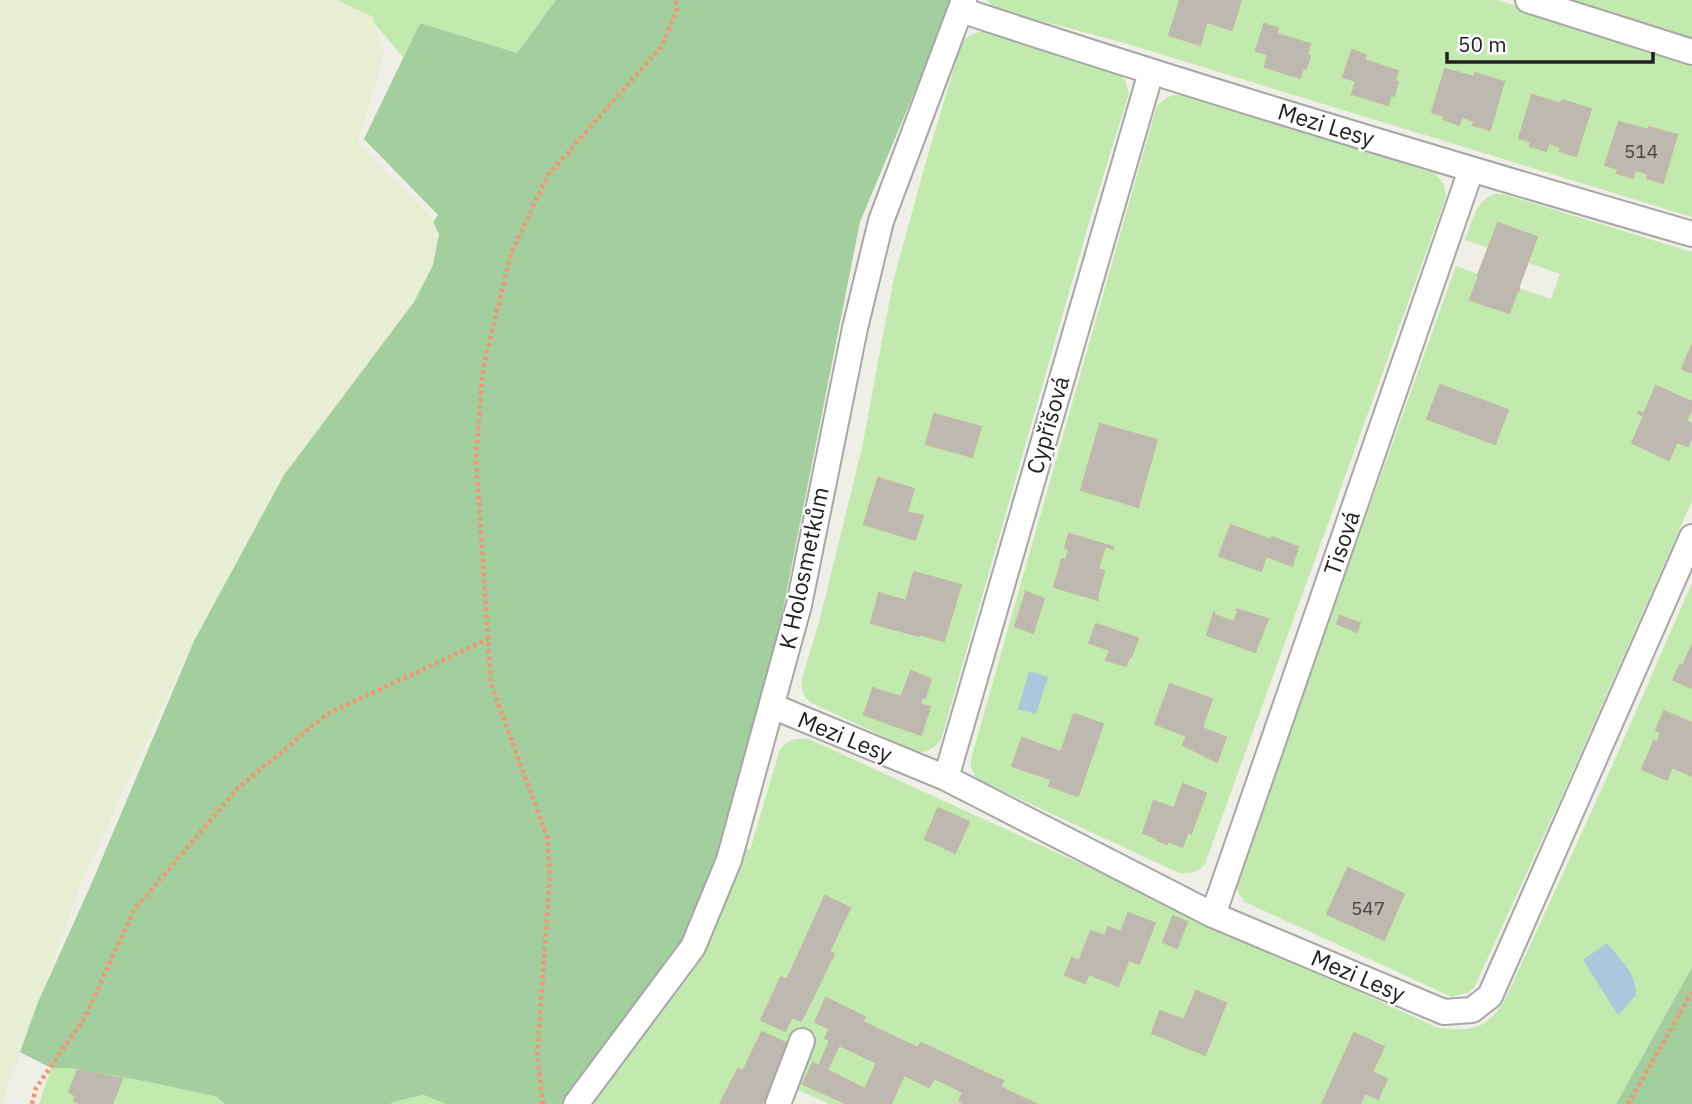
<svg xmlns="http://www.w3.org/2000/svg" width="1692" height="1104" font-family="'IBM Plex Sans',sans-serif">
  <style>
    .farmland { fill: #e8eed3 }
    .grass { fill: #c2e9ae }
    .forest { fill: #a3ce9d }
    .water { fill: #a9c8dc }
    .building { fill: #bdb8b0; stroke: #c2b8a9; stroke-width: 2 }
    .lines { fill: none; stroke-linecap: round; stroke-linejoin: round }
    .street-casing { stroke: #a7a7a7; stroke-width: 28 }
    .path { stroke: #f69572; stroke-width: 4.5; stroke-dasharray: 3.5 3.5; stroke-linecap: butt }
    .street { stroke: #fff; stroke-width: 24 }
    .labels { text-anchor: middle; stroke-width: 5; stroke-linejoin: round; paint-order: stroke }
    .number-label { font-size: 19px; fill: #474644 }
    .street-label { font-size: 23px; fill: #202020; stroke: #fff }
  </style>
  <rect width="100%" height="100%" fill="#f0efe7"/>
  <!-- farmland -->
  <path class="farmland" d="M0,0H337L373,17L384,55L358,142L385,172L430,215L439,234L433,265L414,302L284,475L181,667L82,881L2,1104H0Z"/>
  <!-- grass -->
  <path class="grass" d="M337,0H556L517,53L420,23L403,57L374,23L373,17Z
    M986,0H1497L1692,60V217L1121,42L996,9Z
    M1563,0H1692V41Z
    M987,31L1117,72L1125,80L1129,93L1090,219L941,740C934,748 928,753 916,752L810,702L805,697L802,689V679L820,619L862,448L893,282L925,165L961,44C967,35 975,32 987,31Z
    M1175,95H1181L1434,173C1443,180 1447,189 1445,200L1205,864C1198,872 1191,874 1179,873L979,780C973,774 970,768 971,759L1157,105L1168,97Z
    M1495,194H1503L1692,252V501L1561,798L1474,988L1467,993L1452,997L1245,902L1238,893L1235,882L1456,266L1478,274L1471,300L1508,313L1519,288L1551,299L1560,274L1529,263L1528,261L1465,240C1472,223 1475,200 1495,194Z
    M1692,583V967L1616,1104H829L792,1087L816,1034L799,1026L790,1045L743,1071L737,1069L720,1104H591L634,1044L676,992L709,940L742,847L750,850L780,749C788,740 797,737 809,739L1438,1028C1469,1031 1485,1031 1504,1002L1609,773Z
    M51,1068H70L154,1083L217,1097L225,1104H39Z
    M424,1095L446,1104H390L396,1101Z"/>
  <!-- forest -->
  <path class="forest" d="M556,0H953L860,222L776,645L729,826L679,946L566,1104H446L424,1095L396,1101L390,1104H225L217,1097L154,1083L70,1068H51L20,1052L38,1002L90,887L194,641L284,475L414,302L433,265L439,234L433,222L438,215L364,139L420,23L517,53Z
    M1692,967V1104H1616Z"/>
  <!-- water -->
  <path class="water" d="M1029,671L1048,677L1036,714L1018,709Z
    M1607,943C1620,959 1637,974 1636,995L1618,1015L1583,960Z"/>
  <!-- building -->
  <path class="building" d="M1180,0H1241L1232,30L1207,22L1200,45L1169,35Z
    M1264,24L1278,28L1277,34L1310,44L1307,54L1310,56L1306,69L1303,68L1300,78L1265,67L1268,54L1256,51Z
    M1352,50L1366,55L1364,60L1398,71L1395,81L1398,82L1394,96L1391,94L1388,105L1352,94L1356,81L1343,77Z
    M1445,69L1474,77L1475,73L1504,82L1490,130L1473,125L1474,121L1462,117L1459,125L1443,119L1444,116L1432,112Z
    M1532,95L1561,104L1562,100L1591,109L1576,156L1560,151L1561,147L1549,143L1546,151L1530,146L1531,142L1519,138Z
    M1619,122L1648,130L1649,127L1677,135L1663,183L1647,178L1648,174L1635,170L1633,178L1617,173L1618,169L1605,165Z
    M1498,223L1537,237L1519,286V290L1518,289L1509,313L1470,300L1479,275H1478Z
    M1692,345V373L1682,369Z
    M1440,385L1508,410L1495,444L1427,419Z
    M1656,386L1692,402V408L1686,421L1692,424V436L1688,446L1677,442L1669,460L1632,443L1644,416L1638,413L1639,412L1644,414Z
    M934,414L981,427L972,457L926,444Z
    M1100,424L1157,440L1138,507L1081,490Z
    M878,478L914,489L907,512L923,516L915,540L864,524Z
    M1231,525L1271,540L1272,537L1298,547L1292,566L1266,556L1261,571L1219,556Z
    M1069,534L1113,547V549L1105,546L1098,569L1104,571L1097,598L1098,600L1054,587L1062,559L1066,560L1069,549L1065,548Z
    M914,572L961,585L944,641L919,634V636L871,623L879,593L906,601Z
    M1026,592L1044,599L1033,633L1015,626Z
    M1236,609L1268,619L1255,652L1207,635L1214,613L1215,615L1234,622L1238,611Z
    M1340,616L1360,623L1357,632L1337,624Z
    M1096,624L1138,638L1131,657H1129L1126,666L1106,660L1110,650L1089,643Z
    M1692,645V688L1673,680L1680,665L1683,666Z
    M911,671L931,679L925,698H922L920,704L930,707L921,735L864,715L873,688L901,697Z
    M1170,684L1212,699L1202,728L1226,737L1217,762L1183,745L1187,736L1155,724Z
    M1664,711L1692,723V776L1672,767L1667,780L1642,769L1654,741L1657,743L1661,733L1656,730Z
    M1074,714L1103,724L1078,796L1049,786L1051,779L1012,766L1022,738L1061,752Z
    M1183,784L1206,793L1197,817L1174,809Z
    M1154,801L1197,817L1191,834L1188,832L1182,847L1167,841V844L1157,840V838L1143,833Z
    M938,808L969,822L955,853L925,839Z
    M1348,868L1404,894L1384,940L1327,914Z
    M825,896L850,908L829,952L834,954L801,1021L792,1017L785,1031L761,1020L781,977L787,980Z
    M1128,913L1155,923L1139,964L1129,960L1118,986L1089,974L1085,983L1065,975L1072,958L1079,961L1091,931L1105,936L1108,927L1121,932Z
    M1173,916L1187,922L1177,948L1163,942Z
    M1196,991L1226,1003L1205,1055L1152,1033L1160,1011L1184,1020Z
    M826,998L865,1017L863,1022L890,1035L877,1063L839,1045L827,1070L865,1089L858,1104H847L803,1084L813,1063L819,1066L830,1041L825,1038L830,1029L815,1022Z
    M762,1032L790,1045L762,1104H720L738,1069L743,1071Z
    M1354,1033L1384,1047L1372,1072L1387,1079L1378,1099L1365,1093L1360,1104H1322Z
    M890,1035L918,1048L921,1043L960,1061L949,1085L934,1078L929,1087L904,1075L891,1104H858Z
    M960,1061L1003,1081L1000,1087L1036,1104H965L959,1101L963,1092L949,1085Z
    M78,1070L122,1079L112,1104H81L74,1101L76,1096L69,1092Z"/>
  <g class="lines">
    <!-- street casing -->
    <g class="street-casing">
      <path id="street" d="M1528,0L1692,52
        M961,10C1203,90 1447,163 1692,234
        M772,706L946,778L1213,915L1444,1012L1472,1010L1490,996L1692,537
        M946,778L1151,72
        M1213,915L1471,170
        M576,1104L693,947L729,860L799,605L855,328L881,221L964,0
        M778,1104L802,1041"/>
    </g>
    <!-- path -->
    <path class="path" d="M32,1104L36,1088L85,1017L134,910L238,788L327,714L488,639
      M543,1104L537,1056L550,873L547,837L491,684L476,458L483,368L511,253L548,175L662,46L677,9L676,0
      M1628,1104L1692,992"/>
    <!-- street -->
    <use href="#street" class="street"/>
  </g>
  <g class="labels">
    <!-- number labels -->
    <g class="number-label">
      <text x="1641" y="158">514</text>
      <text x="1368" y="915">547</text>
    </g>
    <!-- street labels -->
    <g class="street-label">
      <text transform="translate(1326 125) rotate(17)" y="8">Mezi Lesy</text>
      <text transform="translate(1048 425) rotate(-74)" y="8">Cypřišová</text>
      <text transform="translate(1342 543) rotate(-71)" y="8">Tisová</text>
      <text transform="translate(804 568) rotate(-78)" y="8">K Holosmetkům</text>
      <text transform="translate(845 737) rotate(22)" y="8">Mezi Lesy</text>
      <text transform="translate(1358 976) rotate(23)" y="8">Mezi Lesy</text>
    </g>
  </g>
  <!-- scale -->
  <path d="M1447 52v10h206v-10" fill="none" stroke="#202020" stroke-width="3.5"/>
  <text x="1458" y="52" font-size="21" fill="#202020" stroke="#ffffff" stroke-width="5" paint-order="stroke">50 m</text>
</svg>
